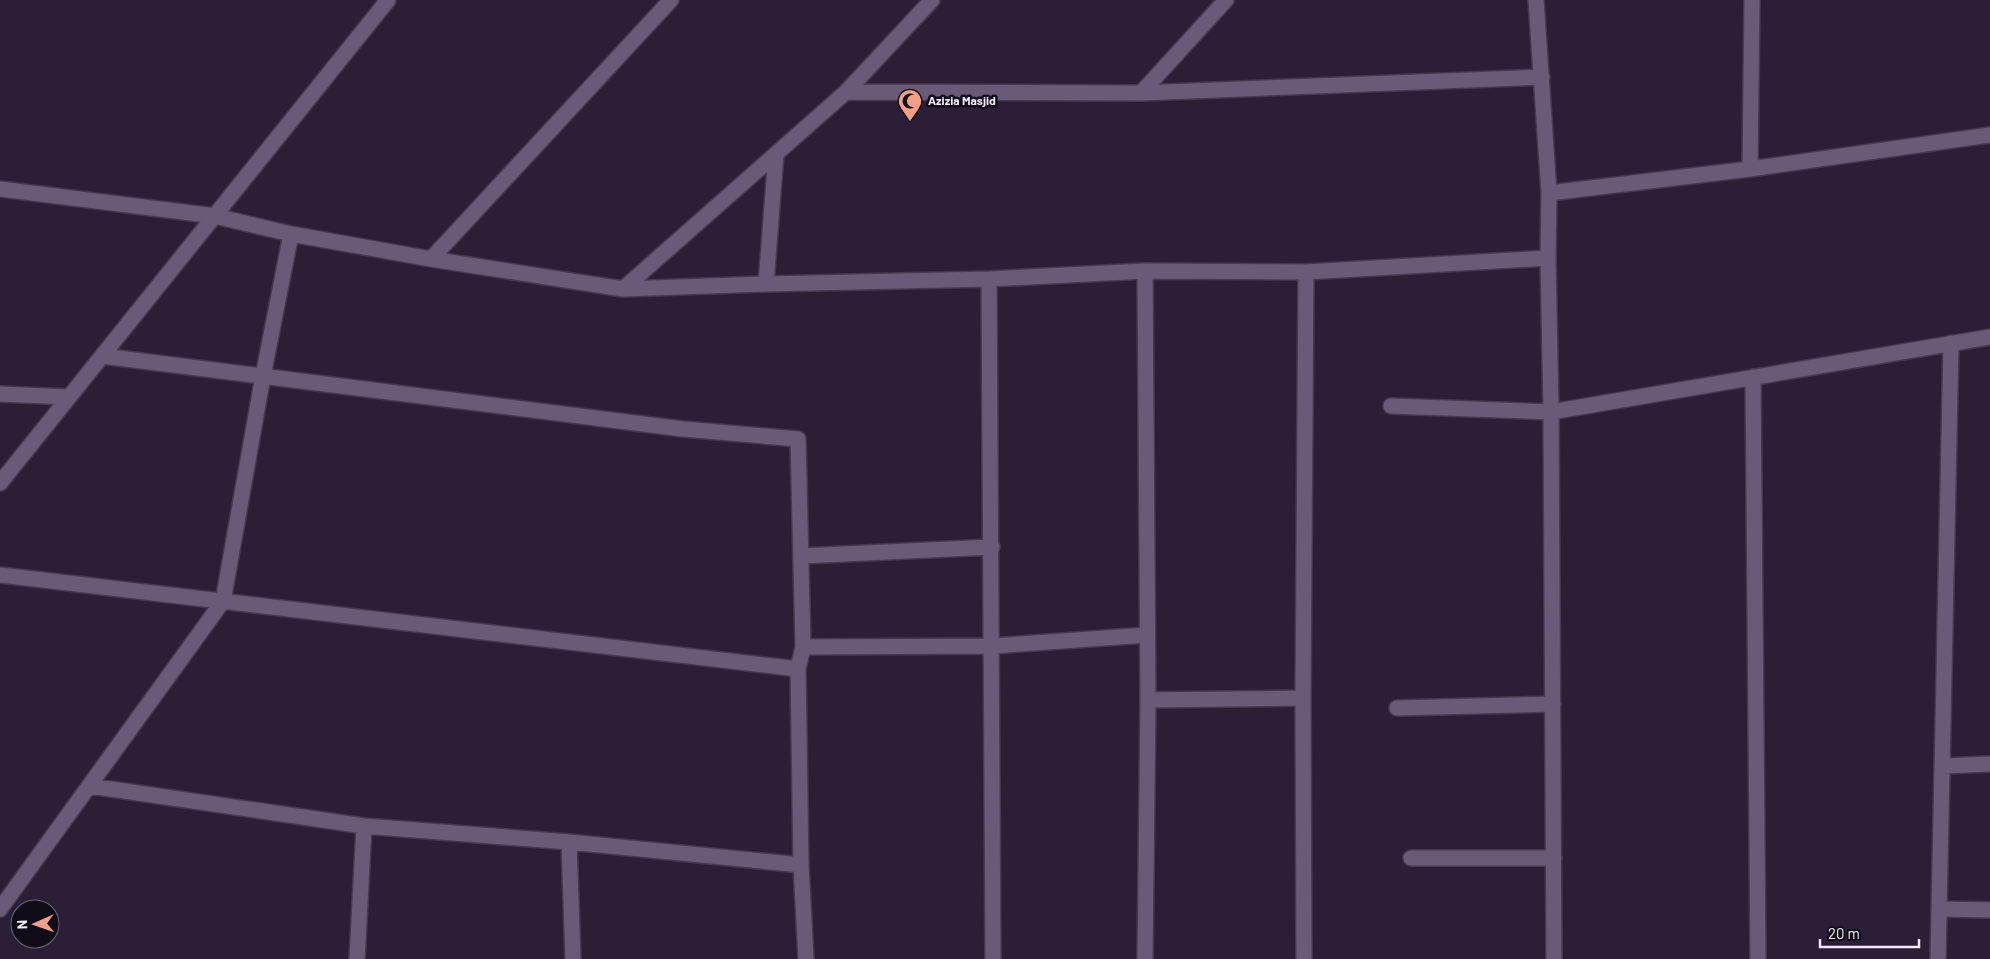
<svg xmlns="http://www.w3.org/2000/svg" width="1990" height="959" font-family="Barlow,sans-serif">
  <style>
    .lines { fill: none; stroke-linecap: round; stroke-linejoin: round }
    .street-casing { stroke: #443a4f; stroke-width: 18 }
    .street { stroke: #685b78; stroke-width: 15 }
    .labels { text-anchor: middle; stroke-width: 5; stroke-linejoin: round; paint-order: stroke }
    .poi-label { font-size: 12px; font-weight: bold; fill: #f2ebfc; stroke: #110c17; text-anchor: start }
  </style>
  <rect width="100%" height="100%" fill="#2b1f38"/>
  <g class="lines">
    <!-- street casing -->
    <g class="street-casing">
      <path id="street" d="M1536,0L1549,193L1548,258L1551,412L1554,959
        M846,92L1141,93L1542,77
        M1141,93L1226,0
        M1750,169L1752,0
        M0,189L215,216L291,234L431,259L623,289L766,284L989,279L1145,271L1306,272L1548,258
        M1549,193L1750,169L1990,135
        M431,259L671,0
        M1145,271L1148,700L1145,959
        M989,279L993,959
        M766,284L776,154
        M623,289L846,92L932,0
        M102,356L683,429L798,439L803,647L798,669L801,865L806,959
        M1753,377L1758,959
        M0,394L69,397
        M1391,406L1551,412L1990,337
        M0,483L388,0
        M801,556L992,547
        M0,575L798,669
        M803,647L992,646L1147,635
        M1148,700L1303,698
        M1397,708L1553,704
        M1942,766L1990,764
        M90,786L364,826L569,842L801,865
        M569,842L573,959
        M1411,858H1554
        M0,909L223,601L263,376L291,234
        M1939,909L1990,910
        M357,959L364,826
        M1304,959L1303,698L1306,272
        M1938,959L1951,343"/>
    </g>
    <!-- street -->
    <use href="#street" class="street"/>
  </g>
  <!-- icons -->
  <defs>
    <g id="mosque-pin" transform="scale(1.25)"><path d="M0 17L-7.5 6A9.5 9.5 0 1 1 7.5 6Z" fill="#f39f85" stroke="#110c17"/><path d="M3.5-4.9A6 6 0 1 0 3.5 4.9A5 5 0 1 1 3.5-4.9Z" fill="#111"/></g>
  </defs>
  <g fill-rule="evenodd">
    <use href="#mosque-pin" x="910" y="101"/>
  </g>
  <g class="labels">
    <!-- poi labels -->
    <g class="poi-label">
      <text x="928" y="105">Azizia Masjid</text>
    </g>
  </g>
  <!-- north arrow -->
  <g transform="translate(35 924) rotate(268)"><circle r="24" fill="#110c17" stroke="#6b6573"/>
  <path d="M0-4L9 19L0 12L-9 19Z" fill="#f39f85"/>
  <text y="-8" font-size="14" font-weight="bold" text-anchor="middle" fill="#f2ebfc">N</text>
  </g>
  <!-- scale -->
  <path d="M1820 939v8h99v-8" fill="none" stroke="#f2ebfc" stroke-width="2.5"/>
  <text x="1828" y="939" font-size="15" fill="#f2ebfc" stroke="#110c17" stroke-width="4" paint-order="stroke">20 m</text>
</svg>
